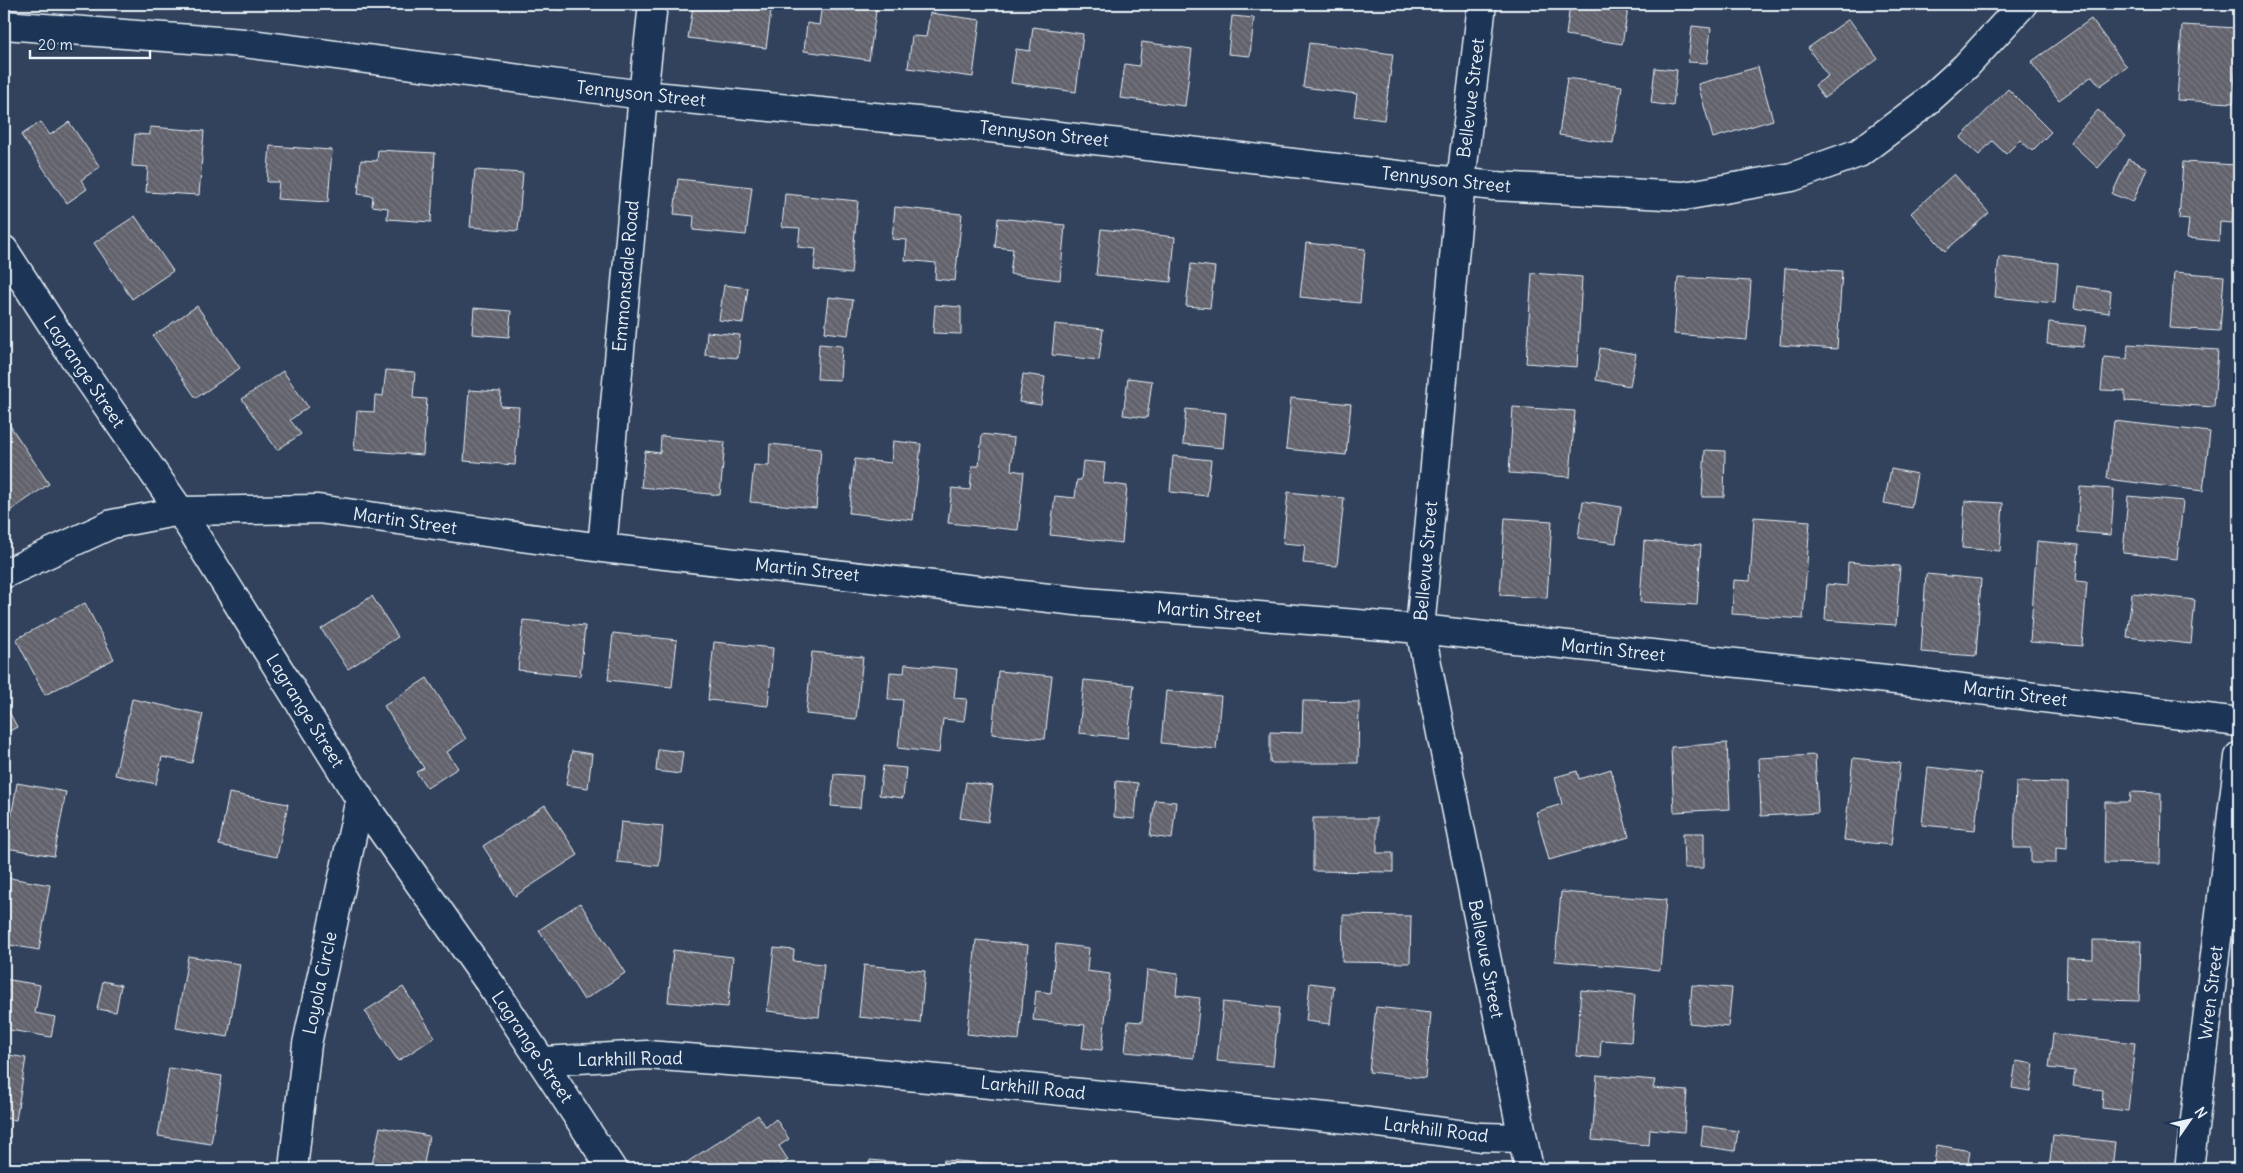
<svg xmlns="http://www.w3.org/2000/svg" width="2243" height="1173" font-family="Delius,sans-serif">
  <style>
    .building { fill: url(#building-back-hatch); stroke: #e8f1f8 }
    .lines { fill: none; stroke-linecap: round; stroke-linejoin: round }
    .minor-casing { stroke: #e8f1f8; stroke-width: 31 }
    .secondary-casing { stroke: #e8f1f8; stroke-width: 31 }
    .minor { stroke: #1d3557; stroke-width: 28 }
    .secondary { stroke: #1d3557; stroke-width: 28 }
    .labels { text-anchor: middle; stroke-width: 4; stroke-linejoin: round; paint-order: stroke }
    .street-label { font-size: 18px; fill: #e8f1f8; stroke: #1d3557 }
  </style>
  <defs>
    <pattern id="building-back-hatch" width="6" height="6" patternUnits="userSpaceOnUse" patternTransform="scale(1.25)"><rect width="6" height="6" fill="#62626c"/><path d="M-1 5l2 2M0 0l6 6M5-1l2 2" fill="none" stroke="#787982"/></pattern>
  </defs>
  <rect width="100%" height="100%" fill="#32425d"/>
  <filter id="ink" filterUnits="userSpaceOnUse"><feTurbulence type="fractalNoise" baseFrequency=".02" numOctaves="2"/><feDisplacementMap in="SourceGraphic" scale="10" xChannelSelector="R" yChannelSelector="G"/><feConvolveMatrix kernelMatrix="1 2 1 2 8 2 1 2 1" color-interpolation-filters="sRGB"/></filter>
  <g filter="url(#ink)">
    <!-- building -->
    <path class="building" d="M499,4H563L562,10Z
      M705,4H772L766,48L688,38L693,7L704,8Z
      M822,4H877L869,60L804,51L807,23L819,25Z
      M1570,4H1629L1622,44L1566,35Z
      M930,13L980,20L973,77L908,68L912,36L926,37Z
      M1232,16L1254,18L1250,56L1228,54Z
      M1849,19L1878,59L1824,98L1815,85L1828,76L1808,48Z
      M2091,19L2127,67L2100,86L2092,76L2059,100L2031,62Z
      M2182,25L2238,28L2233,103L2177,100Z
      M1692,26L1711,28L1707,63L1688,62Z
      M1033,27L1083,34L1076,92L1011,83L1016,49L1030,51Z
      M1142,42L1192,49L1185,106L1120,98L1125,64L1139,66Z
      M1309,43L1393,54L1384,120L1354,116L1357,94L1303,87Z
      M1758,67L1773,120L1713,138L1698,84Z
      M1655,68L1677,70L1673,106L1651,103Z
      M1567,78L1622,86L1613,143L1559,135Z
      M2008,89L2051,132L2032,151L2020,140L2006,154L1992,141L1979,155L1960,138Z
      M2098,110L2126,136L2098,168L2070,142Z
      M41,122L50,135L69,122L100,167L81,180L87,189L67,203L21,135Z
      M150,127L204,131L199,195L146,192L148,167L132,166L135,134L150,135Z
      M270,146L332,150L328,202L277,199L279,182H267Z
      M378,150L435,153L431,222L387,219L388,208L372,206L373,196L358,194L361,160L377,161Z
      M2128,159L2147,168L2133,202L2112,194Z
      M2183,162L2237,165L2232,223L2220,222L2219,241L2187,238L2189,220L2179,219Z
      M475,170L523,173L518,231L470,227Z
      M1954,174L1989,213L1945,251L1911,213Z
      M678,179L752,187L746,235L693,230L694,216L674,214Z
      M785,194L858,201L851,274L814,270L816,249L798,247L800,228L782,227Z
      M895,207L962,214L955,281L935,279L936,263L905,260L907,240L892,239Z
      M135,216L173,271L132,299L94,243Z
      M998,218L1065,225L1060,280L1010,274L1013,249L995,247Z
      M1101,229L1175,237L1171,282L1096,275Z
      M1306,243L1365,249L1360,303L1300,297Z
      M1999,257L2058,263L2055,303L1995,297Z
      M1191,264L1215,267L1210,308L1186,306Z
      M1785,268L1842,271L1837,349L1780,345Z
      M2174,272L2224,276L2220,331L2170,328Z
      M1532,273L1582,277L1577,367L1526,363Z
      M1678,277L1751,281L1747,340L1674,334Z
      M724,285L748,288L743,323L719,320Z
      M2077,286L2111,291L2109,313L2074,308Z
      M829,297L853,300L848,335L825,332Z
      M935,305L961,307V334L933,333Z
      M197,306L240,368L196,398L153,336Z
      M474,308L511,311L509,337L472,334Z
      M2049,322L2086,326L2083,347L2047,344Z
      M1055,324L1103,329L1099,360L1052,355Z
      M707,332L740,335L738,358L705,355Z
      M819,344L842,346L840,380L817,379Z
      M2128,344L2218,350L2214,407L2125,401V391L2101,390L2104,357L2127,359Z
      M1600,348L1636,354L1630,386L1596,380Z
      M386,370L415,372L413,398L427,399L423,455L354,450L357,411L374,412L375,395L383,396Z
      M283,371L308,407L290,420L301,434L277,450L242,399Z
      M1023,374L1045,377L1041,405L1019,402Z
      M1128,378L1152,381L1147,418L1123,415Z
      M469,390L501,392L500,406L519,407L515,465L464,461Z
      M1291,398L1351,404L1346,455L1286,449Z
      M1513,407L1575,411L1570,477L1509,473Z
      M1186,409L1226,413L1223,448L1183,444Z
      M7,421L49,484L4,515V423Z
      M2114,421L2210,432L2203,491L2107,479Z
      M982,434L1014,438L1011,470L1024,472L1018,530L948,523L952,488L970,490L972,466H979Z
      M661,436L725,442L720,495L641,487L645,451L660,453Z
      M893,441L921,444L913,520L849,513L855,459L891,463Z
      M770,444L821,449L816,508L750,502L754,465L769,466Z
      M1705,450L1725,451L1724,497H1702Z
      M1173,456L1211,460L1207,496L1170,492Z
      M1083,461L1105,463L1103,483L1127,486L1122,543L1050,535L1055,496L1075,498L1077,480H1081Z
      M1891,469L1917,474L1911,508L1884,503Z
      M2080,487L2114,489L2111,535L2077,532Z
      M1288,492L1344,498L1337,566L1303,563L1305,545L1283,543Z
      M2128,496L2183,501L2177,559L2123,553Z
      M1583,501L1621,507L1616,543L1578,538Z
      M1965,501L2003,503L2000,551L1962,548Z
      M1754,517L1810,521L1803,619L1732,614L1734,580L1750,581Z
      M1505,518L1552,521L1547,598L1500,595Z
      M1644,541L1701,545L1697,605L1640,602Z
      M2037,541L2079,545L2076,581L2087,582L2082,646L2030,642Z
      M1848,562L1900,566L1896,625L1825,620L1827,584L1847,586Z
      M1926,574L1981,579L1976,656L1921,652Z
      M2132,593L2195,600L2191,644L2127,637Z
      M372,596L398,637L348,669L321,629Z
      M85,603L114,659L45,695L16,639Z
      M523,620L585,626L580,676L518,670Z
      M613,633L677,640L672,687L608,680Z
      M714,642L773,648L768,706L708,700Z
      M812,652L863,657L856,719L806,714Z
      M905,664L957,669L954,698L967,699L964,721L943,719L939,753L898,748L903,700L888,699L890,672L904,673Z
      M998,671L1052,676L1045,739L992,734Z
      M427,678L466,739L447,752L458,768L427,788L416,772L424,768L384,706Z
      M1084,680L1134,685L1128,738L1079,733Z
      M1166,691L1221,696L1216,749L1161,743Z
      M132,699L203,714L192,763L162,757L156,784L115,775Z
      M1303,701L1359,702L1358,763H1270V732L1302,733Z
      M4,702L17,727L4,734Z
      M1727,743L1730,809L1674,812L1671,747Z
      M658,749L683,752L680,774L656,771Z
      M572,751L592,754L588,788L566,785Z
      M1815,755L1818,813L1761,816L1759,758Z
      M1853,758L1900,763L1891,845L1844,840Z
      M883,766L906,768L903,798L879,795Z
      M1928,767L1981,773L1975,830L1922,825Z
      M1611,769L1629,837L1549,860L1536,812L1562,804L1555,777L1577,771L1579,779Z
      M834,774L863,776L860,808L831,806Z
      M1116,781L1138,783L1135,819L1114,817Z
      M966,782L993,786L988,822L960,818Z
      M2016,782L2068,783L2067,849L2056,848V863H2031V848H2014Z
      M17,783L66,792L54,856L6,848Z
      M2131,792L2161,793L2160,864L2104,863L2105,802H2130Z
      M229,793L288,804L277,857L219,845Z
      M1155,800L1176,802L1172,839L1150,836Z
      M545,805L578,855L515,896L483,846Z
      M1313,818H1377V853H1393V872L1313,871Z
      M621,822L663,826L659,866L617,862Z
      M1683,833H1704V868H1684Z
      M4,877L50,885L39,950L4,944Z
      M1561,892L1666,900L1660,970L1555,961Z
      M580,903L625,973L584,1000L539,930Z
      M1343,915L1411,916L1410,963L1342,962Z
      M976,940L1028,945L1019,1040L967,1034Z
      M2093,940L2141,941L2139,1001L2066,999L2067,958L2093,959Z
      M1056,944L1089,948L1087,971L1110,974L1102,1050L1082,1048L1085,1025L1033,1020L1036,991L1051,993Z
      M774,948L794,950L793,961L824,964L819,1017L767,1011Z
      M673,950L733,957L728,1007L668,1002Z
      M188,956L240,964L228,1037L176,1028Z
      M864,965L925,971L920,1023L859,1017Z
      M1147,970L1178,974L1176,995L1200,998L1194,1058L1125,1052L1128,1021L1142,1022Z
      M4,979L40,985L35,1013L55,1017L51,1037L4,1029Z
      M103,981L121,985L116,1012L97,1009Z
      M1310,983L1334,986L1330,1024L1306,1021Z
      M1692,985L1732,988L1728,1027L1689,1023Z
      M403,987L435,1037L398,1061L365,1011Z
      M1581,990L1635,995L1631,1042L1601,1040L1600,1058L1576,1056Z
      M1223,1002L1279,1008L1273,1066L1217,1061Z
      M1376,1007L1431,1013L1425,1078L1369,1072Z
      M2053,1034L2135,1043L2128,1111L2102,1108L2103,1090L2073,1086L2075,1071L2049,1068Z
      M4,1054L26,1058L16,1120L4,1118Z
      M2016,1061L2034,1064L2030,1091L2012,1088Z
      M169,1068L222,1076L211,1144L158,1136Z
      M1597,1075L1655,1080L1653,1088L1687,1091L1684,1132L1650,1129L1649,1145L1592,1140Z
      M758,1115L766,1127L776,1119L789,1139L779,1146L788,1160L775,1169H690L686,1163Z
      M1703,1126L1738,1131L1735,1151L1701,1146Z
      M380,1127L429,1136L423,1169H371Z
      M2053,1135L2115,1142L2112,1169H2049Z
      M1937,1145L1970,1151L1967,1169H1933Z
      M870,1160L913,1164V1169H870Z
      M944,1160L996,1164V1169H943Z"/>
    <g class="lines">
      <!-- minor casing -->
      <g class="minor-casing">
        <path id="minor" d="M1482,4L1461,182L1420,629L1529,1169
          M4,25L244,43L643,95L981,127L1494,186L1684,196L1792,177L1859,153L1923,105L1966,66L2023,4
          M602,548L643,95L653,4
          M4,574L112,524L180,511L318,509L602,548L1085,602L1420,629L1914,682L2239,722
          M543,1061L647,1055L846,1070L1348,1119L1481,1137L1522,1138
          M293,1169L307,1044L360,799
          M2189,1169L2239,757"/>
      </g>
      <!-- secondary casing -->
      <g class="secondary-casing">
        <path id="secondary" d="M4,250L68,349L180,511L360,799L498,995L612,1169"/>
      </g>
      <!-- minor -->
      <use href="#minor" class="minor"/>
      <!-- secondary -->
      <use href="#secondary" class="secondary"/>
    </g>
  </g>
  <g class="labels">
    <!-- street labels -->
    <g class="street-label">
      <text transform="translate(641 94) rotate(6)" y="6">Tennyson Street</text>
      <text transform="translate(1471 98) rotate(-83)" y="6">Bellevue Street</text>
      <text transform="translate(1044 134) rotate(6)" y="6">Tennyson Street</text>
      <text transform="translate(1446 180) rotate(6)" y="6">Tennyson Street</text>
      <text transform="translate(626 276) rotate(-85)" y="6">Emmonsdale Road</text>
      <text transform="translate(84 372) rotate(56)" y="6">Lagrange Street</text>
      <text transform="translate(405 521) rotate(8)" y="6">Martin Street</text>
      <text transform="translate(1426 561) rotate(-85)" y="6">Bellevue Street</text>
      <text transform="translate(807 570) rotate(6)" y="6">Martin Street</text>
      <text transform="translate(1209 612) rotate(5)" y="6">Martin Street</text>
      <text transform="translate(1613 650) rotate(6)" y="6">Martin Street</text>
      <text transform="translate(2015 694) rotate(7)" y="6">Martin Street</text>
      <text transform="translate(305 711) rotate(58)" y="6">Lagrange Street</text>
      <text transform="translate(1486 959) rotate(79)" y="6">Bellevue Street</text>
      <text transform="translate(320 983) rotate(-78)" y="6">Loyola Circle</text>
      <text transform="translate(2211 993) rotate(-83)" y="6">Wren Street</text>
      <text transform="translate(532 1047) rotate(56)" y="6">Lagrange Street</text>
      <text transform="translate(630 1059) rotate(-1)" y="6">Larkhill Road</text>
      <text transform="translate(1033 1088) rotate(6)" y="6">Larkhill Road</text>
      <text transform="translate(1436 1130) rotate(7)" y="6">Larkhill Road</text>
    </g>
  </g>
  <!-- margin -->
  <rect width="2243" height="1173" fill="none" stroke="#1d3557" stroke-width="20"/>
  <rect x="10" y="10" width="2223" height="1153" fill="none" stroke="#e8f1f8" stroke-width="2" filter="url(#ink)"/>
  <!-- north arrow -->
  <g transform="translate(2190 1120) rotate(56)" stroke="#1d3557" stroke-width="4" paint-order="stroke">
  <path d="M0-4L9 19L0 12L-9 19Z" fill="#e8f1f8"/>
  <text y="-8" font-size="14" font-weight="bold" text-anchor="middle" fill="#e8f1f8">N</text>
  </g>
  <!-- scale -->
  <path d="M30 50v8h120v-8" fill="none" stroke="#e8f1f8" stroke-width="2.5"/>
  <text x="38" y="50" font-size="15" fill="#e8f1f8" stroke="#1d3557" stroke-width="4" paint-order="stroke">20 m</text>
</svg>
